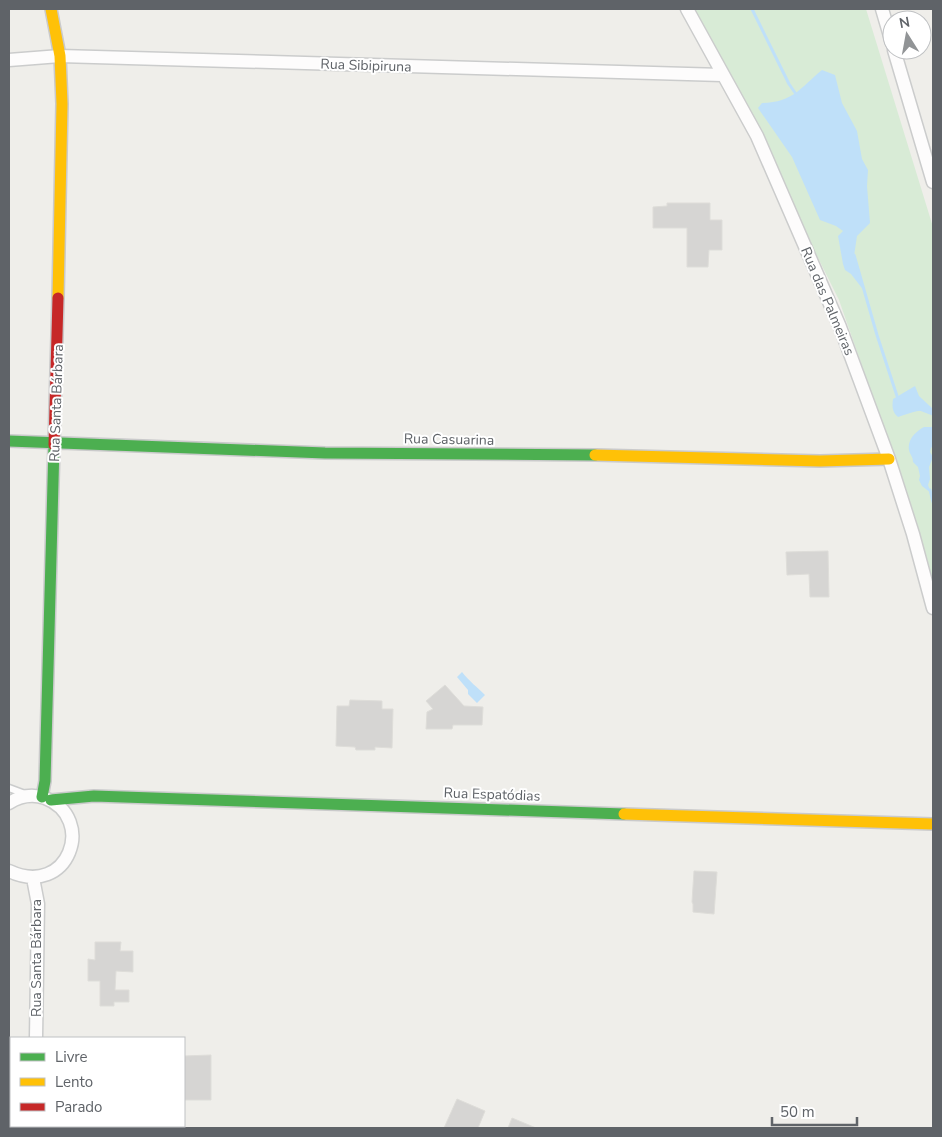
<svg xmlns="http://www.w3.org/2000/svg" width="942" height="1137" font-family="'Nunito Sans',sans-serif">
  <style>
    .green { fill: #d8ebd6 }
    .water { fill: #bfe0f9 }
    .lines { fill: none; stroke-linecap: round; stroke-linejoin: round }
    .stream { stroke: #bfe0f9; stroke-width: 3 }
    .building { fill: #d6d5d3; stroke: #deddd9 }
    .lane-casing { stroke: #cbcccc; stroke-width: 9 }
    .street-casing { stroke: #cbcccc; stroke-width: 15 }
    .fast-casing { stroke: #cacacb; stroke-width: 14 }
    .slow-casing { stroke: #cacacb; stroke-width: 14 }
    .jam-casing { stroke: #cacacb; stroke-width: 14 }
    .lane { stroke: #fdfcfc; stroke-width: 6 }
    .street { stroke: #fdfcfc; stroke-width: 12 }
    .fast { stroke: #4caf50; stroke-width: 11 }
    .slow { stroke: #ffc107; stroke-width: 11 }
    .jam { stroke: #c62828; stroke-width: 11 }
    .labels { text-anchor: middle; stroke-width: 4; stroke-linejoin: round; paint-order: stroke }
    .street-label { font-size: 14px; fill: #5f6368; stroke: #fff }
  </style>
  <rect width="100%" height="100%" fill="#efeeea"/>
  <!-- green -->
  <path class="green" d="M694,9H866L933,227V590L914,515L839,300Z"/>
  <!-- water -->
  <path class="water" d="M822,70L835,75L842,103L857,131L862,159L868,170L867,186L870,223L857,236L854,256L865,292L851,274L845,270L843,264L838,236L843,231L836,226L820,220L792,157L758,108L762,103C794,102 800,88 822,70Z
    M915,386L919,396L933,409V414C924,406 909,414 898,417C892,412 892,406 893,399Z
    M924,427H933V446L931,448L930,452L933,457L929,467L930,479L928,485L931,493L922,486L919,480L920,476L918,467L913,462C913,456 910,455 909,450C907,440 916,431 924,427Z
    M462,672C469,681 477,687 485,695L477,703L468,694V690L457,677Z"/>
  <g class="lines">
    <!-- stream -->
    <path class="stream" d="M752,9L789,84L798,97
      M854,255L877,335L897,396L899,399
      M920,409L933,414
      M930,490L933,502"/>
  </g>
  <!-- building -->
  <path class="building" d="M667,203H710V220H722V250H709L708,267H687V228H653V207L667,206Z
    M828,551L829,597H810L809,574L787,575L786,552Z
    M445,685L464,706L483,707L482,725H453L452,729H426L427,712L433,709L426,701Z
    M350,700L382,701V709H393L392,748L375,747V750H356L355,747L336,746L337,706H349Z
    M694,871L717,872L714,914L693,912V904L692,902Z
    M95,942H121L120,951H133V972L116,971L115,990H129V1002H114V1006H100V981H88V959L95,960Z
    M211,1055V1100H184V1056Z
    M457,1099L485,1111L478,1128H444Z
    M512,1118L536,1128H508Z"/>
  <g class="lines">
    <!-- lane casing -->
    <g class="lane-casing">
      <path id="lane" d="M9,788L25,794"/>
    </g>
    <!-- street casing -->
    <g class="street-casing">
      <path id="street" d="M687,9L757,136L840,327L889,459L913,534L933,608
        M882,9L892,43
        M894,50L933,182
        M9,60L60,56L722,75
        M9,803C20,796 33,794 45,798C97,818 69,899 9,871
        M33,878L38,904L36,1038
        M35,1128V1126"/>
    </g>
    <!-- fast casing -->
    <g class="fast-casing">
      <path id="fast" d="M9,441L325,453L595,455
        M42,797L45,781L54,445
        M51,800L94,796L624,814"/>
    </g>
    <!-- slow casing -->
    <g class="slow-casing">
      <path id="slow" d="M51,9L60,56L62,104L58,298
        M595,455L820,461L889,459
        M624,814L933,824"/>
    </g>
    <!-- jam casing -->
    <g class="jam-casing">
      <path id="jam" d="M54,445L58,298"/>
    </g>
    <!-- lane -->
    <use href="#lane" class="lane"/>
    <!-- street -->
    <use href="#street" class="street"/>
    <!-- fast -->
    <use href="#fast" class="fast"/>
    <!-- slow -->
    <use href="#slow" class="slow"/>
    <!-- jam -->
    <use href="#jam" class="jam"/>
  </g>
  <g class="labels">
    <!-- street labels -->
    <g class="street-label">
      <text transform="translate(366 65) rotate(2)" y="5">Rua Sibipiruna</text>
      <text transform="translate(828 301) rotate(67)" y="5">Rua das Palmeiras</text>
      <text transform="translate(56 403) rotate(-88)" y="5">Rua Santa Bárbara</text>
      <text transform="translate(449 439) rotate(1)" y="5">Rua Casuarina</text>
      <text transform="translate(492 794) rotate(2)" y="5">Rua Espatódias</text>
      <text transform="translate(36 958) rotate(-90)" y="5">Rua Santa Bárbara</text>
    </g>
  </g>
  <!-- border -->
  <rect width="942" height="1137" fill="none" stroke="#5f6368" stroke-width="20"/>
  <!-- legend -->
  <rect x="10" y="1037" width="175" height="90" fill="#ffffff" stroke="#bfc1c3"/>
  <rect x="20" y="1053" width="25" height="8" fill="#4caf50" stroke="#bfc1c3"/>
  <text x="55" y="1062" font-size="15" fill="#5f6368">Livre</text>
  <rect x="20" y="1078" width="25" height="8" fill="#ffc107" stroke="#bfc1c3"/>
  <text x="55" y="1087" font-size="15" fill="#5f6368">Lento</text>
  <rect x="20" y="1103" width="25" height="8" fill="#c62828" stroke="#bfc1c3"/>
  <text x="55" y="1112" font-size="15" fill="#5f6368">Parado</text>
  <!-- north arrow -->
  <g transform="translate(907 35) rotate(349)"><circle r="24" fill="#ffffff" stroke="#bfc1c3"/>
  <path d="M0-4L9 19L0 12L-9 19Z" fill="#919496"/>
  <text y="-8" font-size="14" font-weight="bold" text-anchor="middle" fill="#5f6368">N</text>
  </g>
  <!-- scale -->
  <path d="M772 1117v8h85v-8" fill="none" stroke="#5f6368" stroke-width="2.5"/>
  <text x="780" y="1117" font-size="15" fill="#5f6368" stroke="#ffffff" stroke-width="4" paint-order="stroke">50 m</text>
</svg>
